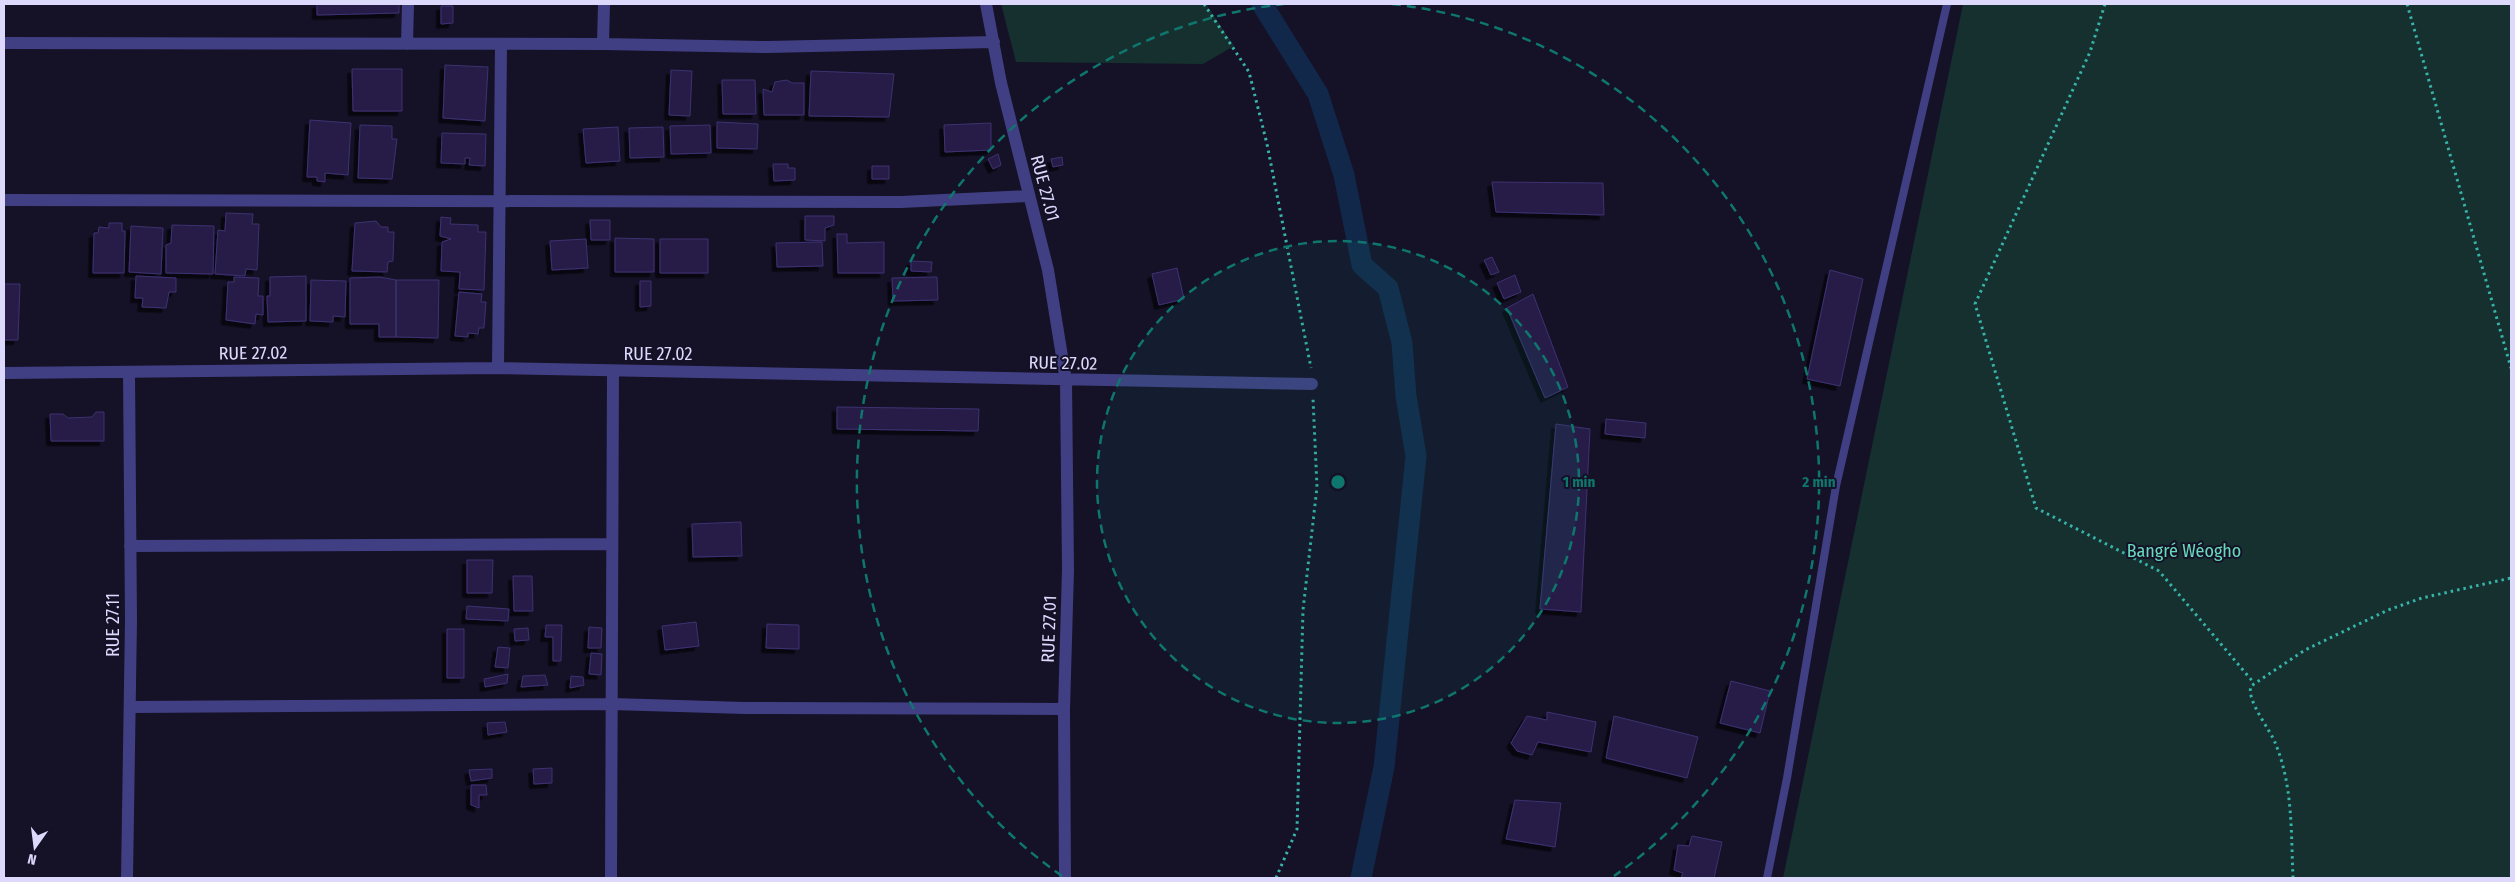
<svg xmlns="http://www.w3.org/2000/svg" width="2515" height="882" font-family="'Fira Sans Condensed',sans-serif">
  <style>
    .green { fill: #15302f }
    .lines { fill: none; stroke-linecap: round; stroke-linejoin: round }
    .canal { stroke: #12284a; stroke-width: 21 }
    .building { fill: #261e47; stroke: #3d3271; filter: url(#shadow) }
    .path { stroke: #37b3a9; stroke-width: 3; stroke-dasharray: 2.5 4; stroke-linecap: butt }
    .service { stroke: #413f83; stroke-width: 8 }
    .minor { stroke: #413f83; stroke-width: 12 }
    .ring { fill: none; stroke: #0f766e; stroke-width: 2.5; stroke-dasharray: 9 6 }
    .labels { text-anchor: middle; stroke-width: 4; stroke-linejoin: round; paint-order: stroke }
    .street-label { font-size: 18px; fill: #ddd9fd; stroke: #151127 }
    .park-label { font-size: 18px; fill: #68dabc; stroke: #151127 }
    .centre { fill: #0f766e; stroke: #151127; stroke-width: 2.5 }
    .ring-label { font-size: 15px; text-anchor: middle; font-weight: bold; fill: #0f766e; stroke: #151127; stroke-width: 4; stroke-linejoin: round; paint-order: stroke }
  </style>
  <defs>
    <filter id="shadow"><feDropShadow dx="-4.5" dy="4.5" stdDeviation="0" flood-color="#0009"/></filter>
  </defs>
  <rect width="100%" height="100%" fill="#151127"/>
  <!-- green -->
  <path class="green" d="M1001,4H1206L1234,46L1203,64L1016,62Z
    M1963,4H2511V878H1783Z"/>
  <g class="lines">
    <!-- canal -->
    <path class="canal" d="M1262,4L1318,94L1344,175L1362,265L1388,288L1402,343L1406,396L1416,456L1384,767L1361,878"/>
  </g>
  <!-- building -->
  <path class="building" d="M317,4H399V13L317,15Z
    M441,6H453V23L441,24Z
    M445,65L488,67L485,121L443,118Z
    M352,69H402V111H353Z
    M671,70L692,71L690,116L669,115Z
    M811,71L894,74L889,117L809,116Z
    M722,80H755L756,114H723Z
    M787,80L792,83H804V115H764L763,89L772,92L775,82Z
    M310,120L351,123L348,175L325,173V182L317,181V177H307Z
    M717,122L758,124L757,149L717,148Z
    M991,123V150L945,152L944,125Z
    M360,125L392,126V139H397L392,179L358,178Z
    M710,125L711,153L671,154L670,126Z
    M618,127L620,161L586,163L583,129Z
    M663,127L664,157L630,158L629,128Z
    M442,133L486,134L485,166L469,165L470,158H465V164L441,163Z
    M998,154L1001,165L993,169L988,159Z
    M1062,157L1063,165L1053,167L1051,159Z
    M773,164H788V168H795V180L774,181Z
    M872,166H889V179H872Z
    M1492,182L1603,183L1604,215L1496,212Z
    M226,213L253,214L252,224H259L257,270L246,269L245,276L215,274L218,230L225,231Z
    M805,216H834V225L825,228V241L805,240Z
    M441,217L451,218L450,224L478,225V232H486L484,290L459,289L460,272L441,271L442,242L451,239L440,236Z
    M590,220H610V240H591Z
    M376,221L381,227H388V232H394L393,261L388,262L387,272L352,271L355,223Z
    M109,223H122V231H125L124,273H93L94,233H98L99,227L109,228Z
    M172,225L214,226L213,274L166,273V245L171,243Z
    M131,226L163,228L161,274L129,272Z
    M837,234H847V243L884,242V273H838Z
    M615,238L654,239V272H615Z
    M586,239L588,268L552,270L550,241Z
    M660,239H708V273H660Z
    M822,242L823,266L777,267L776,243Z
    M1492,257L1499,272L1491,275L1484,260Z
    M911,261L932,262L931,272L911,271Z
    M1177,268L1184,299L1159,305L1152,274Z
    M1830,270L1863,279L1840,386L1807,379Z
    M1515,275L1521,292L1504,299L1497,283Z
    M136,276L176,278V292H169L166,308L142,307L143,298H135Z
    M306,276V321L268,322L267,296H270V277Z
    M234,277L259,278L258,296H263V315L256,314L255,324L226,320L228,282H234Z
    M380,277L396,280V337H379V324H350V278Z
    M937,277L938,300L893,301L892,278Z
    M311,280L346,281L345,317L333,316V322L310,321Z
    M396,280H439L438,338L396,337Z
    M640,281H651V306L640,307Z
    M4,284H20L18,340H4Z
    M459,292L482,294L481,302H486L484,328H479L478,334L468,333V337L455,336Z
    M1533,294L1568,387L1545,398L1507,308Z
    M837,407L979,409L978,431L837,429Z
    M96,412H104V441H51L50,414H63L68,418L92,417Z
    M1606,419L1646,423L1645,438L1605,434Z
    M1556,424L1590,429L1581,612L1540,609Z
    M741,522L742,556L693,557L692,524Z
    M467,560H493L492,593H467Z
    M513,576H532L533,611H514Z
    M467,606L509,609L508,621L466,619Z
    M696,622L699,646L665,650L662,626Z
    M767,624L799,625V649L766,648Z
    M546,625H562L561,661H553V637H545Z
    M589,627L602,628L601,648H588Z
    M528,628L529,640L515,641L514,629Z
    M447,629H464V678H447Z
    M498,647L510,648L508,668L495,667Z
    M591,653L602,654L601,675L589,674Z
    M508,674L507,683L485,687L484,679Z
    M545,675L548,685L521,687L523,676Z
    M571,676L583,677L584,685L570,688Z
    M1731,681L1770,691L1760,733L1720,723Z
    M1547,712L1596,722L1591,752L1538,742L1532,755L1517,751L1511,743L1527,716L1547,720Z
    M1614,716L1698,737L1687,778L1606,758Z
    M505,722L507,732L488,735L487,723Z
    M552,768V783L534,784L533,769Z
    M492,769V778L471,781L469,770Z
    M471,785H486L487,795H479V808L471,805Z
    M1515,800L1561,803L1555,847L1506,839Z
    M1692,836L1722,842L1714,878H1681L1683,873L1674,870L1678,845L1689,846Z"/>
  <g class="lines">
    <!-- path -->
    <path class="path" d="M1204,4L1249,72L1267,144L1311,368
      M2105,4L2090,52L1975,304L2036,508L2159,571L2254,683
      M2407,4L2511,368
      M1276,878L1297,829L1303,610L1317,487L1313,399
      M2293,878C2291,834 2293,787 2276,745C2271,730 2246,701 2251,686L2305,650L2388,610L2422,598L2511,578"/>
    <!-- service -->
    <path class="service" d="M1767,878L1787,778L1836,486L1947,4"/>
    <!-- minor -->
    <path class="minor" d="M986,4L1001,83L1048,270L1066,381L1068,570L1064,709L1065,878
      M4,43L603,44L767,47L994,42
      M407,44L408,4
      M603,44L604,4
      M4,200L901,202L1029,196
      M498,368L501,44
      M4,373L498,368L1312,384
      M130,546L612,544
      M130,707L612,704L745,708L1064,709
      M127,878L131,620L129,372
      M611,878L613,371"/>
  </g>
  <!-- distance rings -->
  <circle cx="1338" cy="482" r="241" fill="#0f766e" fill-opacity=".12"/>
  <g class="ring">
    <circle cx="1338" cy="482" r="241"/>
    <path d="M1062 876A481 481 0 0 1 1284 4M1392 4A481 481 0 0 1 1614 876"/>
  </g>
  <g class="labels">
    <!-- street labels -->
    <g class="street-label">
      <text transform="translate(1045 188) rotate(75)" y="6">RUE 27.01</text>
      <text transform="translate(253 353) rotate(-1)" y="6">RUE 27.02</text>
      <text x="658" y="360">RUE 27.02</text>
      <text transform="translate(1063 363) rotate(1)" y="6">RUE 27.02</text>
      <text transform="translate(113 625) rotate(-90)" y="6">RUE 27.11</text>
      <text transform="translate(1049 629) rotate(-88)" y="6">RUE 27.01</text>
    </g>
    <!-- park labels -->
    <g class="park-label">
      <text x="2184" y="557">Bangré Wéogho</text>
    </g>
  </g>
  <circle cx="1338" cy="482" r="8" class="centre"/>
  <g class="ring-label">
    <text x="1579" y="487">1 min</text>
    <text x="1819" y="487">2 min</text>
  </g>
  <!-- border -->
  <rect width="2515" height="882" fill="none" stroke="#ddd9fd" stroke-width="10"/>
  <!-- north arrow -->
  <g transform="translate(35 847) rotate(194)" stroke="#151127" stroke-width="4" paint-order="stroke">
  <path d="M0-4L9 19L0 12L-9 19Z" fill="#ddd9fd"/>
  <text y="-8" font-size="14" font-weight="bold" text-anchor="middle" fill="#ddd9fd">N</text>
  </g>
</svg>
